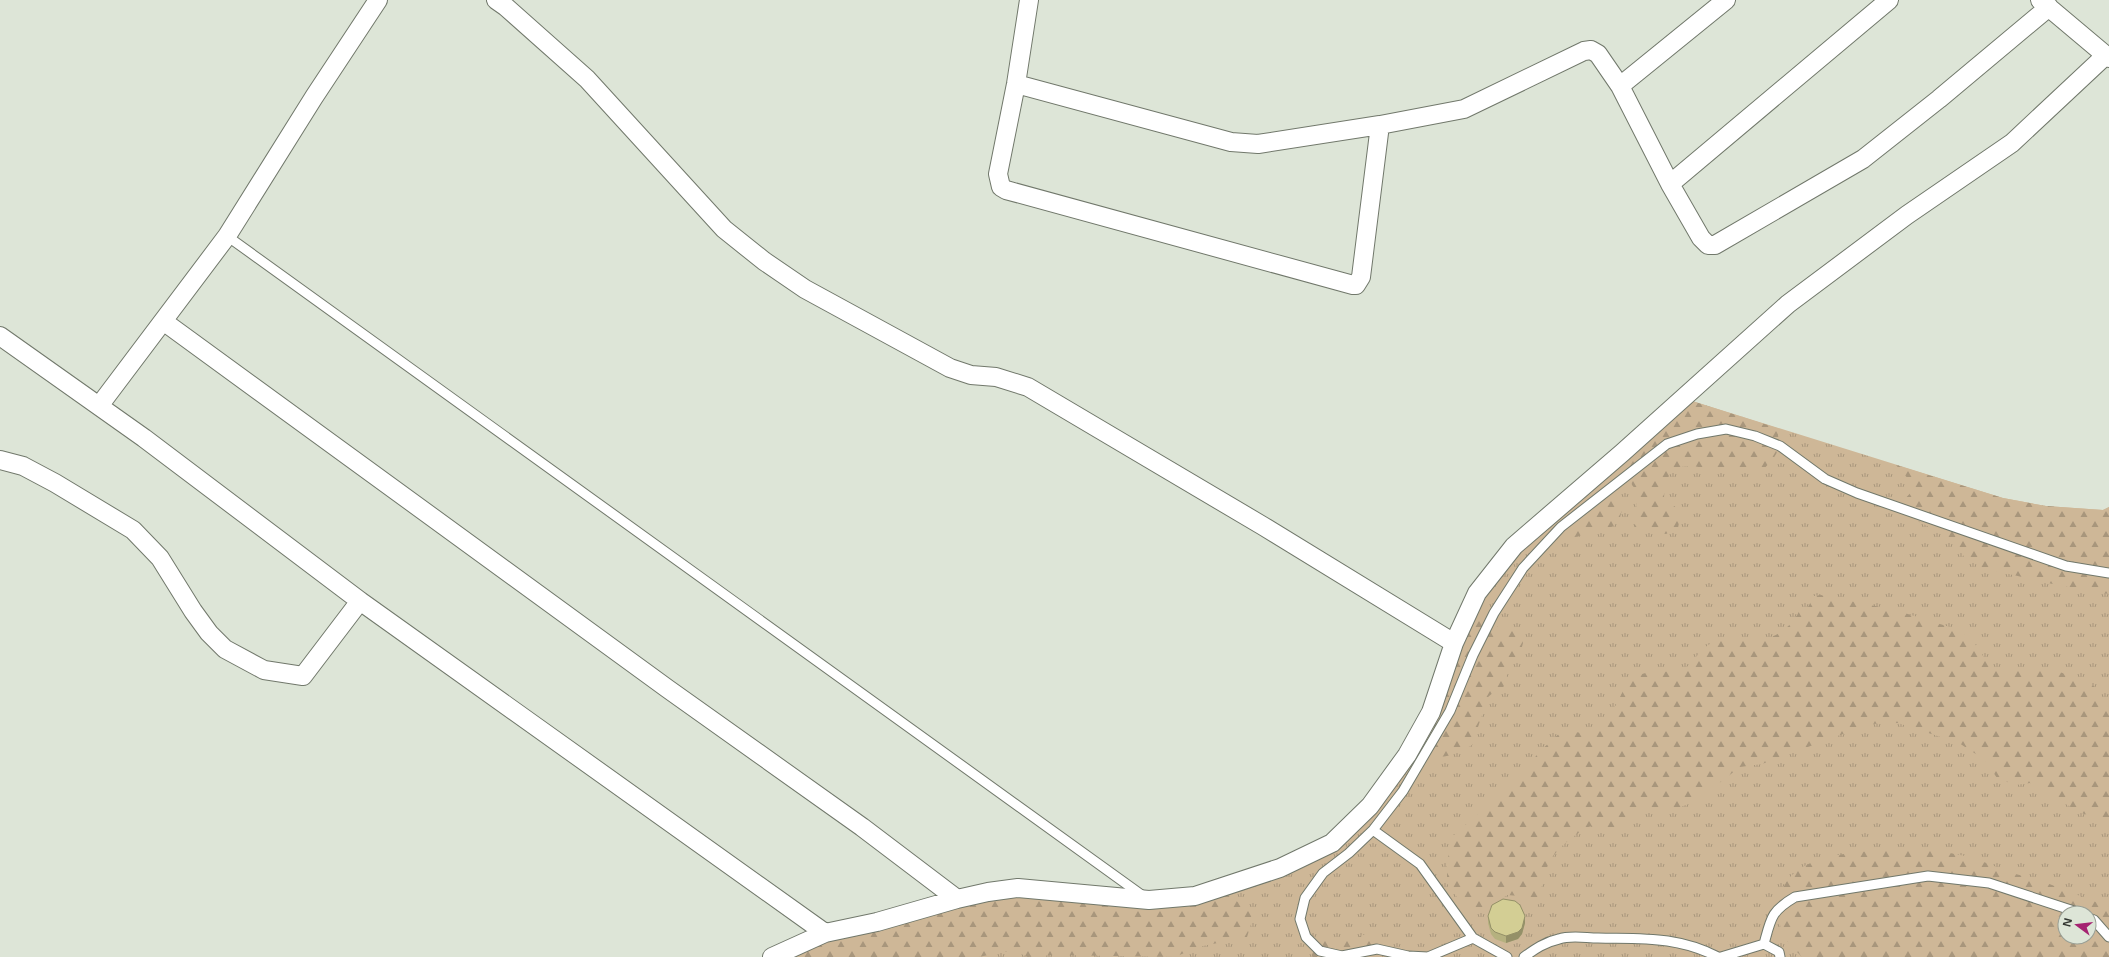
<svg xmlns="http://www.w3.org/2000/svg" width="2109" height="957" font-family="'Noto Sans',sans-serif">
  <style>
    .grass { fill: url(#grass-tufts); fill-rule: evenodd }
    .forest { fill: url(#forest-firs); fill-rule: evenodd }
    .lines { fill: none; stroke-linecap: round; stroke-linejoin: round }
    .service-casing { stroke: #71786b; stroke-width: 11 }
    .minor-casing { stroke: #71786b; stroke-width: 20 }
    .service { stroke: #fff; stroke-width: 9 }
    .minor { stroke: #fff; stroke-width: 18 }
    .wall { fill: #b5b17f }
    .shaded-wall { fill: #949068 }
    .building { fill: #d3ce94; stroke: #949068 }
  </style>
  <defs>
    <pattern id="grass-tufts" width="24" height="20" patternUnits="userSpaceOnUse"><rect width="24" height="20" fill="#ceb797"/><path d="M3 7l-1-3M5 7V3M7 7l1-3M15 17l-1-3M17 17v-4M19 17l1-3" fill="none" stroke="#a8967c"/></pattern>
    <pattern id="forest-firs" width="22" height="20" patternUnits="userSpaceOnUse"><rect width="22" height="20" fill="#ceb797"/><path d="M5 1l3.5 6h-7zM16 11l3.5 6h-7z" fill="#a8967c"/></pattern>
  </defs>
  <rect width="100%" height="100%" fill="#dde5d7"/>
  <!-- grass -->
  <path class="grass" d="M1689,400L2003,498L2046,506L2103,510L2109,507V957H785L1283,873L1375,810L1482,596L1518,550ZM2065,913H2089V937H2065Z"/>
  <!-- forest -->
  <path class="forest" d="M1689,400L1777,428C1781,452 1778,454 1762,471L1715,470L1693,466L1679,467L1670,473L1665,486L1664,497L1681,512L1678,528L1666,534L1635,529L1637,491L1632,485L1625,457Z
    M1896,465L2003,498L2046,506L2103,510L2109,507V594L2057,585L1983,568L1965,558L1954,542L1936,530L1913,519L1903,501L1914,489L1910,481Z
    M1600,478L1616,499L1622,510L1619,521L1610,528L1598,524L1592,532L1575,537L1567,533L1557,516Z
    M1821,595L1895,610L1956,629L1971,638L1991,668L2009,672L2031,669L2054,670L2071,676L2091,684L2101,692L2105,709L2109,712V821L2081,813L2054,797L2047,789L2030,783L2015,785L1997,778L1985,760L1959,743L1898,723L1870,724L1762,764L1740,767L1696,801L1678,808L1645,807L1633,814L1630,824L1624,830L1598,829L1590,826C1557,845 1541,863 1541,902L1537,905L1520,896L1507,895L1486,910L1475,915L1465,908L1447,883V862L1453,836L1526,771L1538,753L1563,730L1582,733L1596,730L1616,705L1623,691L1635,676L1649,672L1683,671C1691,664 1702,648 1710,644C1727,635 1745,643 1762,640C1780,636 1795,623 1801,607H1808L1814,596Z
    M1487,611L1498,619V627L1506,632L1512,630L1520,632L1523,643L1520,654L1509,665L1506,681L1502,690L1495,691L1488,697L1472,745C1450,759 1438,758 1412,757L1473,615Z
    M1935,850L1970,857L1992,865L2004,871L2039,880L2109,907V957H1802C1783,938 1779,934 1779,907C1779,842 1892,851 1935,850ZM2065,913H2089V937H2065Z
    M1225,892L1251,912L1252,921L1247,937L1198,947L1175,957L1054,955L1028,957L1017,952H1002L979,957H785L826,938L989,897Z
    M1366,934L1373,938L1376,957H1313L1309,952L1310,944C1327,936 1324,939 1341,940C1350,941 1358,937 1366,934Z"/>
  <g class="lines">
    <!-- service casing -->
    <g class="service-casing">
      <path id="service" d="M227,236L1143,896
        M1373,830L1420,864L1473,938L1507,957
        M2089,918L2094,920L2109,937
        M1473,938L1428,957L1408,956L1377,949L1342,956L1320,951L1306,937L1300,919L1305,898L1323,873L1349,853L1373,830L1403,791L1450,711L1473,655L1494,613L1523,568L1561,527L1667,444L1697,434L1726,429L1755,436L1780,446L1825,479L1857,493L2066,566L2109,573
        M1764,944C1771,918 1771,911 1795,897L1928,876L1989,883L2080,913
        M1524,957C1535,949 1545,942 1559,939C1570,935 1586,938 1598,938C1643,939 1677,936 1718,957
        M1721,957L1764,944L1779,952L1780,957"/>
    </g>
    <!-- minor casing -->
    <g class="minor-casing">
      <path id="minor" d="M496,0L506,7L587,79L724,229L764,261L805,289L950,368L971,375L996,377L1028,387L1263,526L1454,643
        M1029,0L1016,84L998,174L1001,187L1006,190L1353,285H1356L1361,277L1380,125
        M2040,0L2109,58
        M1016,84L1231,142L1258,144L1380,125L1464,109L1584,51L1591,50L1598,54L1620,86L1670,184L1701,238L1708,245H1715L1863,159L1939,99L2049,7
        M1620,86L1726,0
        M1670,184L1889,0
        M163,321L668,689L862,827L957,899
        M0,336L144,438L360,601L825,933
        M99,406L227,236L314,97L378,0
        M0,460L23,466L55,483L133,530L160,558L193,611L209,633L225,649L264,670L303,676L360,601
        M772,957L825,933L877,922L957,899L988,892L1018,888L1149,900L1195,896L1280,868L1332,843L1370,806L1407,755L1431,712L1454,643L1477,593L1514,546L1622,453L1788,304L1907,215L2012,143L2106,55"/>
    </g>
    <!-- service -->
    <use href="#service" class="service"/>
    <!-- minor -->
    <use href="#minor" class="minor"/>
  </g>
  <!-- wall -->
  <path class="wall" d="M1488,916L1525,923L1522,934L1518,939L1506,943L1495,939L1491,934L1488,923Z"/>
  <!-- shaded-wall -->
  <path class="shaded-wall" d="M1525,916V923L1522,934L1518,939L1506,943V936Z"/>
  <!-- building -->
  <path class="building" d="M1503,899L1515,901L1520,905L1525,916L1522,928L1518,932L1506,936L1495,932L1491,928L1488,916L1492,905Z"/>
  <!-- north arrow -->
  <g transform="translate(2077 925) rotate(285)"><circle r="19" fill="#dde5d7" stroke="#999f95"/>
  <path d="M0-3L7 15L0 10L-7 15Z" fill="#a52371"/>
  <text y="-6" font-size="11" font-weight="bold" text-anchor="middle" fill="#343732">N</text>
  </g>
</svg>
